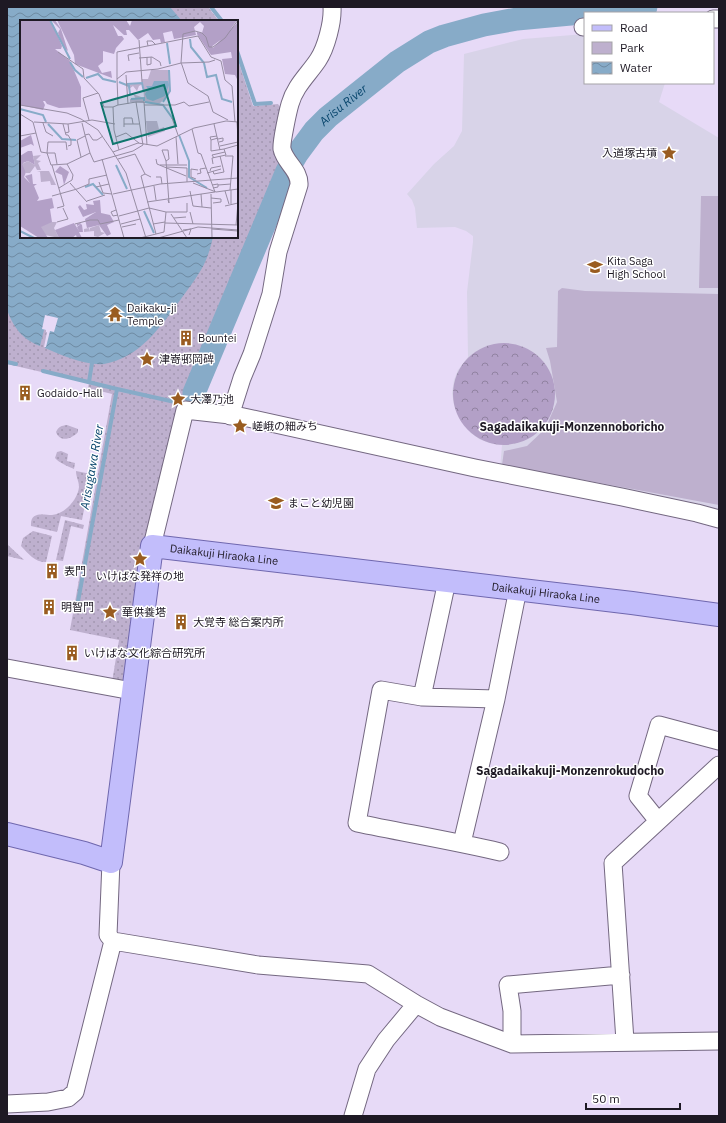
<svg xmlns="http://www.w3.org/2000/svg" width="726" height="1123" font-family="'IBM Plex Sans','Noto Sans JP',sans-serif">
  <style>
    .education { fill: #d8d3e8 }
    .grass { fill: url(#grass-dots) }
    .forest { fill: url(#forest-crowns) }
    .park { fill: #beb0ce }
    .water { fill: url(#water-waves) }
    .pier { fill: #e7daf7 }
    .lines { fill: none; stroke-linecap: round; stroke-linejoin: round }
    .stream { stroke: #87abc8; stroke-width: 4 }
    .river { stroke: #87abc8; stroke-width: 23 }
    .minor-casing { stroke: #746881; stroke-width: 19 }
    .major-casing { stroke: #6f67ae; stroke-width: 24 }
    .minor { stroke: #fff; stroke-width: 17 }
    .major { stroke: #c2bdfb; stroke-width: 22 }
    .labels { text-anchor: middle; stroke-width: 3; stroke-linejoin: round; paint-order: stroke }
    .poi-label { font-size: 11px; fill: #1e1924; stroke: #fff; text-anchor: start }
    .street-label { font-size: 11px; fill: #1e1924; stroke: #fff }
    .water-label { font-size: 12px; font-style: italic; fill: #06446b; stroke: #fff }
    .neighbourhood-label { font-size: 12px; font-weight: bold; fill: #1e1924; stroke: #fff }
    .inset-river { fill: none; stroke: #87abc8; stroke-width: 2 }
    .inset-road { fill: none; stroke: #978da3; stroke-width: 1 }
    .view { fill: #0f766e; fill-opacity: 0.15; stroke: #0f766e; stroke-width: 2 }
    .inset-edge { fill: none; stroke: #1e1924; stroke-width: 2 }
  </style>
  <defs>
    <pattern id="grass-dots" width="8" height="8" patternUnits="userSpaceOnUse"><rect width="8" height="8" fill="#beb0ce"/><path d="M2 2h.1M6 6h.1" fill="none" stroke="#a397b1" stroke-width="1.8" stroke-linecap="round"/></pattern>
    <pattern id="forest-crowns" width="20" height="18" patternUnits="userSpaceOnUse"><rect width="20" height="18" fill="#b3a0c7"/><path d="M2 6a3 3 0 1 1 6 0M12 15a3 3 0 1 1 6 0" fill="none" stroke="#9182a1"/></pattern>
    <pattern id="water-waves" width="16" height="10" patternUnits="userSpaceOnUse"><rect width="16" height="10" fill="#87abc8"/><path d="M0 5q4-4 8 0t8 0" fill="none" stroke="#6e8aa2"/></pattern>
  </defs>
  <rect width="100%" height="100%" fill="#e7daf7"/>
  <!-- education -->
  <path class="education" d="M585,34V83H665L659,102L719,138V509L500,469L502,445L489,443L479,439L471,433L460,420L454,405L452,393L454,380L458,370L468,357L467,292L473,242V236L466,231L455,227L417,228L415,208L412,200L407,194L434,164L454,146L462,131L464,54L523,39Z"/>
  <!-- grass -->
  <path class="grass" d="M7,7H208L219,21H21V237H237V57L253,106L278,104L282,110L285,165L266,215L194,383L180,404L124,680L118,683L112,682L119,640L70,630L112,394L88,388L89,383L7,364Z
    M67,425L78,429V432C72,439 60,443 56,432C59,426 61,426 67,425Z
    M61,451L68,454L67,461L75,463L74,469C69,467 58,462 55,458L57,452Z
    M76,471L91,474L82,520L61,516L57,532L31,526C30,511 43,515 52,515C65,514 78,499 79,487C79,481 76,477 76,471Z
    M65,520L84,525L83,529L71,526L63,561L56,560Z
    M33,531L52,536L46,562C34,562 29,554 21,546L23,538Z
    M8,545L24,560L7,556Z"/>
  <!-- forest -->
  <path class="forest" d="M453 394a51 51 0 1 1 102 0a51 51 0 1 1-102 0Z"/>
  <!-- park -->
  <path class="park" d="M701,196H719V288H699Z
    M562,288L585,291L719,294V505L502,465L504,451L527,446L545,429L557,402L550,361L546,348L557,347L558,291Z"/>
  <!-- water -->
  <path class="water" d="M7,7H170L182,21H21V237H213C211,245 209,253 206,260C200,274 190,286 181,299C161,326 140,358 104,364C86,366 61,355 45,348L49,330H44L40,346C22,339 14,328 7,310Z"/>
  <!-- pier -->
  <path class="pier" d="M45,315L58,318L54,332L50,331L46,347H44L47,332H46V330L42,329Z"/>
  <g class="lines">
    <!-- stream -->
    <path class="stream" d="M211,7L222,21
      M237,51L255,104L271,103
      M7,362L16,364
      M43,371L117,389
      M89,382L92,363
      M77,607L117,389L175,402"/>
    <!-- river -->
    <path class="river" id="s1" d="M194,393L287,171L297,154L314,131L328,117L397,62L429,42L444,36L484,25L517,19L646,7"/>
    <!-- minor casing -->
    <g class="minor-casing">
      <path id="minor" d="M713,19H719
        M583,27H585
        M230,416L242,378L252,354L271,294L278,252L299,185C300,170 285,163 282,149C281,143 288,111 290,104C295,86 308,75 318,60C326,48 333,22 332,7
        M152,546L185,410L239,416L475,468L622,497L697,513L719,519
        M7,668L132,691
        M422,697L447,581
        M496,699L422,697L381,690L357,823C405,833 453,841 500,852
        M658,821L638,796L659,725L719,741
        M462,843L496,699L518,589
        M111,862L108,935L113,941L258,965L368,974L416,1004L440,1017L512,1044L719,1041
        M625,1041L613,863L719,765
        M512,1044V1011L508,985L621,975
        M7,1104L48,1102L68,1098L75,1092L113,941
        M353,1116L367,1069L386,1040L416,1004"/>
    </g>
    <!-- major casing -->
    <g class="major-casing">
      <g id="major">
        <path id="s2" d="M7,834L84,853L111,862L152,546L632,603L719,615"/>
      </g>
    </g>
    <!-- minor -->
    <use href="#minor" class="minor"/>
    <!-- major -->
    <use href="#major" class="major"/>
  </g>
  <!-- icons -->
  <defs>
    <g id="sight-bare" transform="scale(1.2)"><path d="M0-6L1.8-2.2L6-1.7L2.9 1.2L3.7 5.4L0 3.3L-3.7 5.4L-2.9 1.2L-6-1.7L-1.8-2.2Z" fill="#995c20" stroke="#fff" stroke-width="2.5" paint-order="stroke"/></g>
    <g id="school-bare" transform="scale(1.2)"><path d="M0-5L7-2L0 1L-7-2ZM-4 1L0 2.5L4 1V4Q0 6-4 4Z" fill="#995c20" stroke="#fff" stroke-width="2.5" paint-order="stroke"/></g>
    <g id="temple-bare" transform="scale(1.2)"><path d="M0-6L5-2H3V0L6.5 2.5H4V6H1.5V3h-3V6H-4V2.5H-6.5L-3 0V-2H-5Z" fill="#995c20" stroke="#fff" stroke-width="2.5" paint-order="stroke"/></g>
    <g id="building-bare" transform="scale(1.2)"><path d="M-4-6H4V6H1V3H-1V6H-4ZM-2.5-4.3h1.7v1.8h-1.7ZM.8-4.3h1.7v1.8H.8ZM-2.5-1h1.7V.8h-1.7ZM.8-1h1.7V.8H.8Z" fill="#995c20" stroke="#fff" stroke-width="2.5" paint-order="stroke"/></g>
  </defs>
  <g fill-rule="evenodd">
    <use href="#sight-bare" x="669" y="153"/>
    <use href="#school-bare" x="595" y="267"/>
    <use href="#temple-bare" x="115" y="314"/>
    <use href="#building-bare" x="186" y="338"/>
    <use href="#sight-bare" x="147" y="359"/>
    <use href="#building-bare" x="25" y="393"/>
    <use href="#sight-bare" x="178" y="399"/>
    <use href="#sight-bare" x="240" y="426"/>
    <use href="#school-bare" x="276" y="503"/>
    <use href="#sight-bare" x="140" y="559"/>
    <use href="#building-bare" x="52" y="571"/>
    <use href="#building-bare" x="49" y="607"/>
    <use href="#sight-bare" x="110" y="612"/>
    <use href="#building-bare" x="181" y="622"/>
    <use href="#building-bare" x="72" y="653"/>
  </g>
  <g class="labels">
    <!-- poi labels -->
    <g class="poi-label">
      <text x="657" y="157" text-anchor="end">入道塚古墳</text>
      <text x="607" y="265">Kita Saga<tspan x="607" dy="13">High School</tspan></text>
      <text x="127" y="312">Daikaku-ji<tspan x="127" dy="13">Temple</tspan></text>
      <text x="198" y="342">Bountei</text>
      <text x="159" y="363">津嵜邨岡碑</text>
      <text x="37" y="397">Godaido-Hall</text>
      <text x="190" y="403">大澤乃池</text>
      <text x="252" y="430">嵯峨の細みち</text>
      <text x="288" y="507">まこと幼児園</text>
      <text x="64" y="575">表門</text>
      <text x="140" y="580" text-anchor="middle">いけばな発祥の地</text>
      <text x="61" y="611">明智門</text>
      <text x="122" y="616">華供養塔</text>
      <text x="193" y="626">大覚寺 総合案内所</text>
      <text x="84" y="657">いけばな文化綜合研究所</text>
    </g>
    <!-- street labels -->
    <g class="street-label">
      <text dy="4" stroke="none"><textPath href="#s2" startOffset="499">Daikakuji Hiraoka Line</textPath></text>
      <text dy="4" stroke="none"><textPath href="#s2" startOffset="823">Daikakuji Hiraoka Line</textPath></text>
    </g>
    <!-- water labels -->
    <g class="water-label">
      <text dy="4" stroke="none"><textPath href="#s1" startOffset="328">Arisu River</textPath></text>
      <text transform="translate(92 467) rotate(-80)" y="4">Arisugawa River</text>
    </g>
    <!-- neighbourhood labels -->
    <g class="neighbourhood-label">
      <text x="572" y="431">Sagadaikakuji-Monzennoboricho</text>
      <text x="570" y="775">Sagadaikakuji-Monzenrokudocho</text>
    </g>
  </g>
  <!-- overview -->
  <g transform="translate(20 20)">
    <rect width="218" height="218" fill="#e7daf7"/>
    <path d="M131,50H149V75L139,84L110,82V79H116L113,74L124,78L123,64L119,66L117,71L113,66L109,69L107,65L122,63V59H128ZM21,151H29L36,165H31L30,161L21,162L20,152H17ZM29,202H37L34,208L39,218L25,215L20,207Z" fill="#beb0ce"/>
    <path d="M0,0H29L33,5L42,26L41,29H35L50,41L61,67V87L39,88L27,84L25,81H23L25,85L23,90L0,85ZM31,0H35L41,9L48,31L43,27L38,13L40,9ZM37,0H106L110,6L112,0H217L206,16L191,27L182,13L184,6L180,2L174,7L176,15L154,19L152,11L143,13L145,22L141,23L140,19L133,20L128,13L118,20L109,10H106L107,15H104L93,5L98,16H102L104,19L96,28L94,34L83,31V42L78,46L82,53L91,51L92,58L55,44L54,35ZM218,2V61L215,55L205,54L202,39L212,38L211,32L191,35L177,14V12L182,13L193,28ZM11,115L14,126L11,124L0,128V121ZM8,131H12L15,145L8,141L3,143L6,152L4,157L10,163L5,156L12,154L13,164H17L14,166L19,178L17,181L32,178L34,188L30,189L32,202L21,207L28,218H19L0,206V136ZM40,146L49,152L44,165L42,155L35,152ZM80,180L81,193L90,195L94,202L87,205L91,214L87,216L79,205L67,208L65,199L76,192L63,197L58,187L60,185L64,190L67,189L66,184L74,185L73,181ZM54,203L59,211L57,207L61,204L57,206V204L60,203L62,205L63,212H59L62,218H57L56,215L52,218H39L35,210Z" fill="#b3a0c7"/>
    <path d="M21,135L16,140L21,141L18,143L21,150H17L15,146L10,153H6L2,144L8,141L15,145L13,136ZM79,205L81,212L85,213L78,217L74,216V211L64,212V209L69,208L70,211V208Z" fill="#beb0ce"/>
    <path d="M126,101H137L139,109L144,107L145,111L128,117Z" fill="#beb0ce"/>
    <path d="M134,61H148L149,65L145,76L133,81L127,79L125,74L128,69L126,66H132Z" fill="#87abc8"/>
    <path class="inset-river" d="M30,0L50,39M170,19L171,27L184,43L187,57L196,55L202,79L212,82M147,23L150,44M50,42L55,50L63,57M66,58L78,54L83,59L96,62M99,62L109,66L110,74M107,64L122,63L124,72M111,79L124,78V81M125,82L143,85L153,99M143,82L150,71L149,50M0,89L23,95L26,102M28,104L42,119L56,120M159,115L169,141V157L187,168M96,145L107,169M65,167L73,164L83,175M124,191L134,213M0,211L14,218"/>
    <path class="inset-road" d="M119,20L122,62M128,26L127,21H132L136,25M38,32L63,49L64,58L79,74L84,87H93M127,37V45L131,44V37M119,38L132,37L140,42L141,46M195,40L189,42L161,43L162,45L168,63L188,76L193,92L208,100M109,41L108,35L119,33M106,55L108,84M97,59V32L178,16L191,37L201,41L205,60L212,66L215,102M116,82H124L127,125M0,85L47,93L61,99L78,110L93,132M98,85L93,87L94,110L99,130M124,85H155L164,82L169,86L189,82M0,94L13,102L21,132L27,133L31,145L47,144L70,133L74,142L113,131L123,125M152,98L158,115M69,100L63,78L78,73M14,102L48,104L72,100L95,104M217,102L218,118M23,103L26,112L33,116M62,103L65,115M43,104L46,115H48L51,120V125L48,126M104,104H119M194,104L200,130M104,107V98H112L113,104M45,113L49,112L48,104M0,116L16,113M197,116L190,117L191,120L198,118M96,117L106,113L119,123M156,117L158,144M198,119L203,118V121L199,122M191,120V131L204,129L206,135L192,138L193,144M123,125L116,82L98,85L97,59L106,52L138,49L161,43L163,14L175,11L182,13L186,17L189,27H193L205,18L218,0M200,126L218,122M204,129L218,125M27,133L28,122H46L47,130M27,133H35L37,144M70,133L65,115L69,114L73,120H77L83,116M205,136H213L210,170M61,137L57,120L65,116M194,138L192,135L205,132M82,139L104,218M98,139L115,134L125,154M136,139L137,144L166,156M146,141L149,139L148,130H142L146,141L149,183L148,180M32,145L44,186L37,188M140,145H167M146,147L167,148M167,148V162M190,151L191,148L201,146M193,151L194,154L204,152L200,136M187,153L201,149M177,154L181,153L180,149L186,148M131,157L125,154L121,156L136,214M136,157H141L142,164M176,159L171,157V149L178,150M79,162L83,173L92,174M50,163L67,182M173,163L196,172L218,169M192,165L198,164V167L193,168M198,165L211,164M134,166L136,180M76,167L89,164M39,168L52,160L53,155L47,144M57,169L69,164V159L87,155M211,170V184M170,171L173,186L191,188M205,171L209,184M93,174L140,164L218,158M181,174L182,187M191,174L192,218M32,176L57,169M191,178L201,179V182L193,183M67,181L85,175M127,182L195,172L181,134L178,133L172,109M205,186L218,183M96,190L91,192L93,196L98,195M146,192H167V183M170,192L173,204M151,194L167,218M99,196L129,188L146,192M154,198L166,197M37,202L48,199L43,188M145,203L218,205M55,204L70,200H78L80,204L99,200M101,204L120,199M133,204L145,202M216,205L218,183M102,207L116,204M192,209L218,211M163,210L171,209L169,215M120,218L144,212L146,192M126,218L106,153L93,132L118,123L137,126L174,108L206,101L218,102M138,218L178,207L218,210"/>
    <path class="view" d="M144,65L156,106L93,124L81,83Z"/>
    <rect width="218" height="218" class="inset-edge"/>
  </g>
  <!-- border -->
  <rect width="726" height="1123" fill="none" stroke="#1e1924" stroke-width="16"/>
  <!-- legend -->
  <rect x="584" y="12" width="130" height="72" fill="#ffffff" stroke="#a5a3a7"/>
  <rect x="592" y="25" width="20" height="6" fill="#c2bdfb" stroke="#a5a3a7"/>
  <text x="620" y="32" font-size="12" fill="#1e1924">Road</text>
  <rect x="592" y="42" width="20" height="12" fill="#beb0ce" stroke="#a5a3a7"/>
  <text x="620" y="52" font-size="12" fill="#1e1924">Park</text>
  <rect x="592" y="62" width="20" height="12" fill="url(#water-waves)" stroke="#a5a3a7"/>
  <text x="620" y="72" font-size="12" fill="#1e1924">Water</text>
  <!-- scale -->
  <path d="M586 1103v6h94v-6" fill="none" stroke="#1e1924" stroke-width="2"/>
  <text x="592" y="1103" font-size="12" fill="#1e1924" stroke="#ffffff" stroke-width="3" paint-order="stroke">50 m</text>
</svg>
